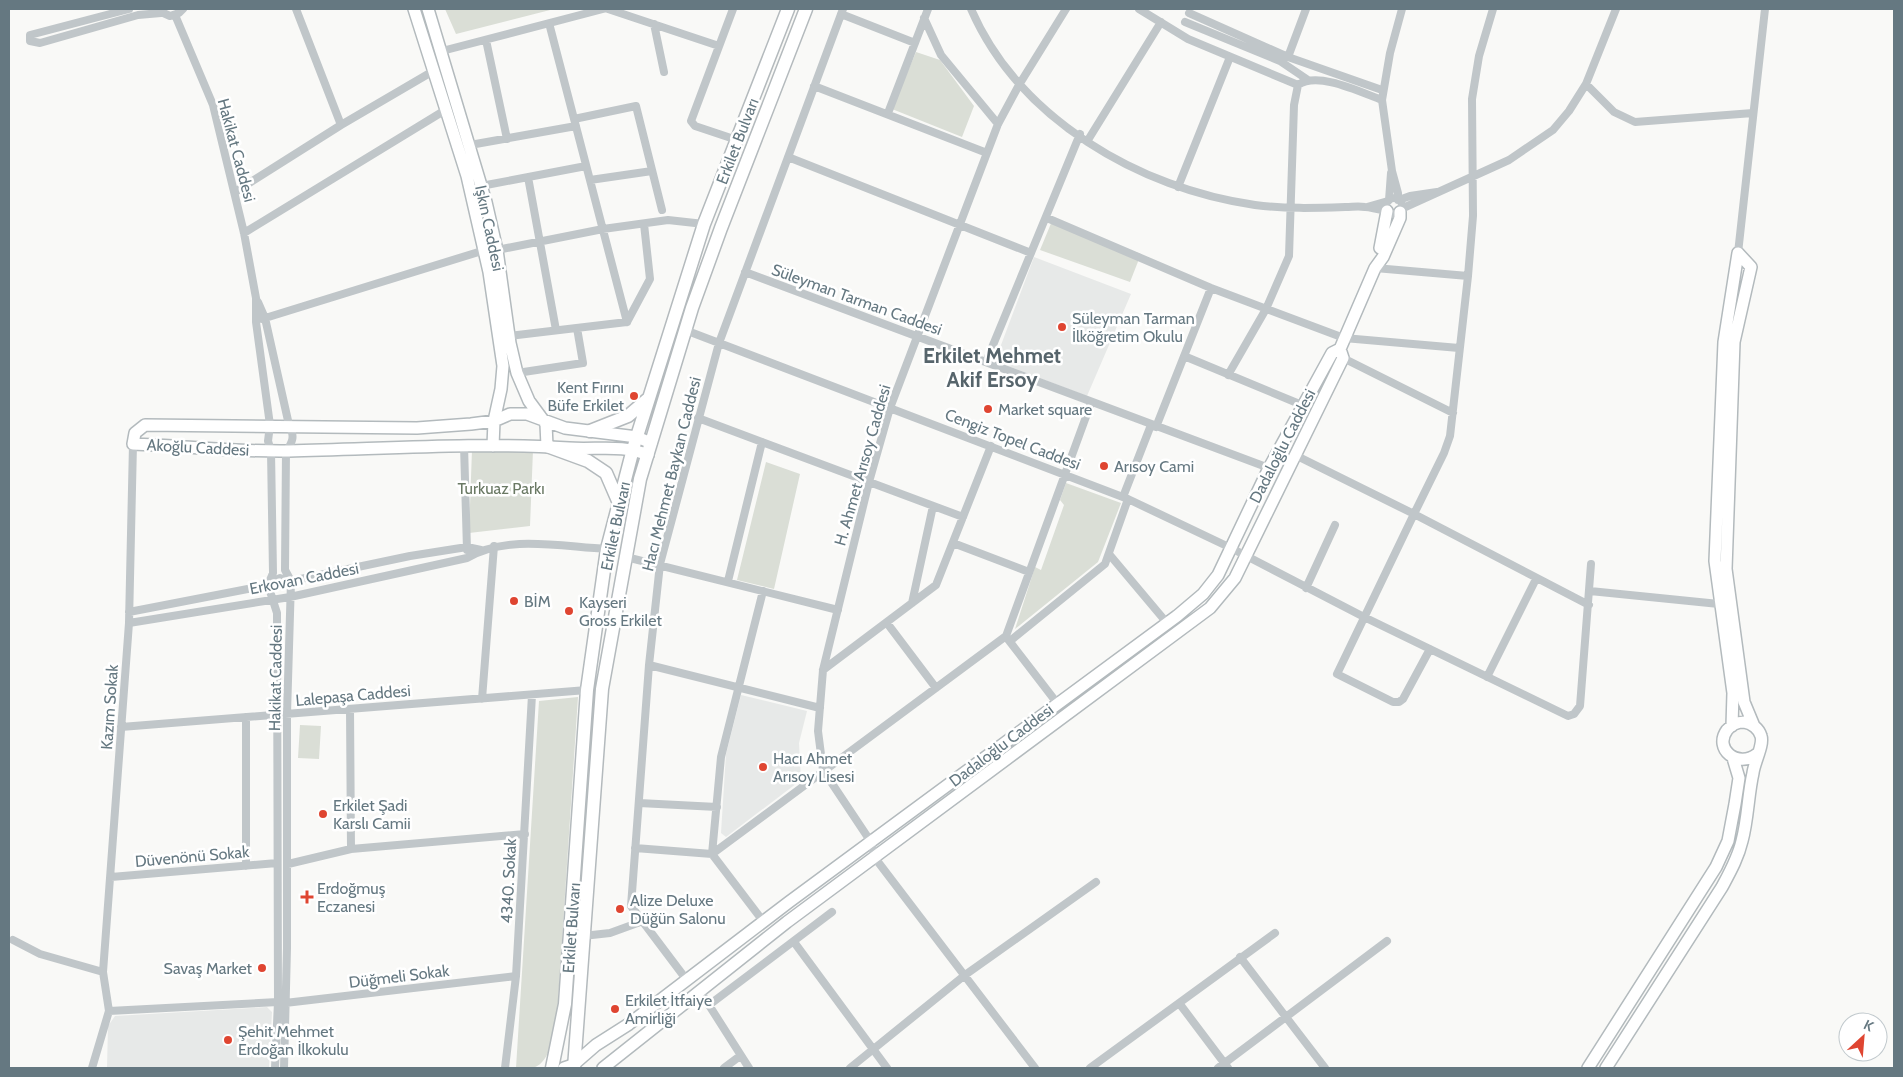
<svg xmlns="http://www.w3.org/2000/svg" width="1903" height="1077" font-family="Cabin,sans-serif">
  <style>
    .built { fill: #e7e9e8 }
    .green { fill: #daded6 }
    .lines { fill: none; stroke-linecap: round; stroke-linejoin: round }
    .secondary-casing { stroke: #b3babd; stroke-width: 14 }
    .primary-casing { stroke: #b4babd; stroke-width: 15 }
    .street { stroke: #c0c6c9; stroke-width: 8 }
    .secondary { stroke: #fff; stroke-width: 11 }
    .primary { stroke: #fff; stroke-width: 12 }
    .poi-dot { fill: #df4531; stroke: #fff; stroke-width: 2 }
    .labels { text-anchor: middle; stroke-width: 5; stroke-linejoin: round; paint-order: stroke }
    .street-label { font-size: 16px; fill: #657881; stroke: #fff }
    .poi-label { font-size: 16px; fill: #657881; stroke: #fff; text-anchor: start }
    .park-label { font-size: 16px; fill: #6a7964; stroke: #fff }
    .district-label { font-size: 21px; font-weight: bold; fill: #57656c; stroke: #fff }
  </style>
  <rect width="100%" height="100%" fill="#f9f9f7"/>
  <!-- built -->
  <path class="built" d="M1034,257L1131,294L1087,396L995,361Z
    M741,695L807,711L799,743L801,780L726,837L721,833L726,754Z
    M267,1007L272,1012L269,1068H107L108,1026L115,1016Z"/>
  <!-- green -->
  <path class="green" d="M445,9H554L456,34Z
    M916,52L940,60L974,106L962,137L892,109Z
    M1052,221L1141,254L1130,282L1040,250Z
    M472,450H533L530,526L469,533Z
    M766,462L800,474L774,589L737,580Z
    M1066,483L1121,503L1098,562L1015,629L1035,567L1041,570L1064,505L1060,500Z
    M578,697L557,1016C553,1032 552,1062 533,1068C528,1070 521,1068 516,1068L539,701Z
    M300,725L321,726L319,759L298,758Z"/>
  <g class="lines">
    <!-- secondary casing -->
    <g class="secondary-casing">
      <path id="secondary" d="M414,9L467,176L489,272L503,366L501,389L494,421L493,446
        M428,9L486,202L497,250L510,343L517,373L529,401L546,424L547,446
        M1380,248L1387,211
        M1738,253L1751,267L1734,342L1726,569L1744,702L1754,726
        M648,455C623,444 596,450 569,448C475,442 383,449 289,451C237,452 185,446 133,444L135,433L145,425L417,428L471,424L494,421L510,414H527L565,428L637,437L651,443
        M1732,726L1733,693L1715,561L1724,342L1738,253
        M564,1068L573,1065L596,1045L629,1024L789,902L1177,616L1203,594L1218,575L1269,468L1332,353L1340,349L1375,268L1383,257L1400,218V212
        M603,1068L787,922L1210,608L1235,578L1343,358L1340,349
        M1588,1068L1716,867L1728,841L1735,804L1739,778L1733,758
        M1606,1068L1722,887C1730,872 1738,858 1742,841C1748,819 1748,795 1753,773C1754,763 1764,745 1761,736C1759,729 1752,723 1744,722C1738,722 1731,725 1727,730C1713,749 1738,769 1757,754"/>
    </g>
    <!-- primary casing -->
    <g class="primary-casing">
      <path id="primary" d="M590,431L628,416L649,398
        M547,446L588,461L606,473L619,503
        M552,1068L565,1004L587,690L607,549L633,449L704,224L788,9
        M574,1068L602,689L640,479L692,308L721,228L806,9"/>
    </g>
    <!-- street -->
    <path class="street" d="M129,9L30,35V41L40,43L138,15L161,13
      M296,9L341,125
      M608,9L719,46
      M733,9L691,121L695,126L737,140
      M971,9C1019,119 1140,189 1255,205C1285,209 1315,208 1346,207C1352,207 1358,206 1365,207C1372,207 1378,211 1387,210
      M1139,9L1188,39L1298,85
      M159,11L170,16L179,13L183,9
      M1189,13L1288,57L1382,90
      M841,14L915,43
      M175,15L213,105L244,233L256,298V322L270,425L268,441L271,451L273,573L268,585L277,613L278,1002L275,1068
      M924,18L941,55L998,124
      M1185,22L1280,61L1308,80
      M549,23L627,322
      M654,24L664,72
      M486,40L507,139
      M442,51L603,9
      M1288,57L1306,9
      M1586,84L1614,112L1635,122L1753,113
      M814,86L987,153
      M888,113L928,9
      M574,119L636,106L662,210
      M1088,140L1161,22
      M470,145L576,126
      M788,157L1031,253
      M528,177L556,330
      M590,180L652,171
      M481,186L586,166
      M1178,187L1230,57
      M235,192L341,125L435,70
      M1386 206a8 8 0 1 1 16 0a8 8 0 1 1-16 0Z
      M1389,200L1391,173
      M1398,200V193L1392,171L1382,100L1390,53L1402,9
      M1399,200L1410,196L1437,192
      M1367,207L1388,201
      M1401,209L1509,160L1553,130L1569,111L1586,84L1616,9
      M1047,218L1211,288L1344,338L1459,348
      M244,233L447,109
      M497,250L603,229L668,220L704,224
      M1738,253L1765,9
      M1375,268L1468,276L1473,216L1472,99L1479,56L1493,9
      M745,272L1269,468
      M1468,276L1450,436L1444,453L1414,514L1589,605
      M258,302L265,318L289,425C295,436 293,442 286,451L285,570L291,581L287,714V948L284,1068
      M262,319L485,250
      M627,322L650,279L644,224
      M685,330L1128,499L1231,548L1364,617L1568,716L1574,714L1580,706L1591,564
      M509,336L627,322
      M1184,356L1302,405
      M1343,358L1453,413
      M986,362L1080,134
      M517,373L583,363L577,328
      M1228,375L1266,309L1289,256L1294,105L1298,85C1318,71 1360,92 1382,100
      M698,418L963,517
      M1156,427L1211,288
      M464,445L467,550
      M1295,455L1414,514L1337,674L1393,702H1399L1403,699L1430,649
      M1123,497L1151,425
      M953,543L1029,572
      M1109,554L1167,623
      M626,557L838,610
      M728,581L762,442
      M1306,588L1335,525
      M763,591L721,757L712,854L763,921
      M1590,591L1719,604
      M912,603L933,506
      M129,612L268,585L280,578L291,581L410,556L467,547L481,550
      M129,623L290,597L467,558C508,534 562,547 607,549
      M887,623L936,688
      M1007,638L1057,703
      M1010,641L1105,564L1128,499
      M649,665L820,708
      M823,670L936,585L991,446
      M1487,677L1536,579
      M482,699L494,546
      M350,709L351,849
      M121,727L587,690
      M639,803L717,807
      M635,848L712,854L1006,636L1091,403
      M288,864L351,849L525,834
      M246,866V717
      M111,877L277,863
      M583,936L610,933L643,921
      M13,940L40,954L103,972L109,1011
      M794,942L887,1068
      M1240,957L1325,1068
      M103,972L129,623L133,444
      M686,979L631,906L649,665L660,564L719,343L843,9
      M700,991L749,1068
      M285,1003L516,976
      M1179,1003L1228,1068
      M709,1005L832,912
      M109,1011L278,1002
      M92,1068L109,1011
      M505,1068L516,976L532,695
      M724,1068L740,1056
      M850,1068L965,975L1096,882
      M1035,1068L875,858L871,842L823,770L818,731L823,670L869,482L890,408L998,124L1019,85L1066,9
      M1090,1068L1275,933
      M1218,1068L1387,941"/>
    <!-- secondary -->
    <use href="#secondary" class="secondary"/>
    <!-- primary -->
    <use href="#primary" class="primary"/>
  </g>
  <!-- markers -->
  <g class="poi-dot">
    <circle cx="1062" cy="327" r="5"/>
    <circle cx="634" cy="396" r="5"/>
    <circle cx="988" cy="409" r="5"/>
    <circle cx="1104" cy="466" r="5"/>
    <circle cx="514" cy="601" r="5"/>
    <circle cx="569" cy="611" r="5"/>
    <circle cx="763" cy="767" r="5"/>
    <circle cx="323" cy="814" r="5"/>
    <path d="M304.5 889.5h5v5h5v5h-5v5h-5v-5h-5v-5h5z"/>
    <circle cx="620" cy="909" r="5"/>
    <circle cx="262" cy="968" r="5"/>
    <circle cx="615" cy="1009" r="5"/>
    <circle cx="228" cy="1040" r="5"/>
  </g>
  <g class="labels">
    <!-- street labels -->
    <g class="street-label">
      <text transform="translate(737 141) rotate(-69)" y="6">Erkilet Bulvarı</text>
      <text transform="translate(237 150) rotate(75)" y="6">Hakikat Caddesi</text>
      <text transform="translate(490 228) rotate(78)" y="6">Işkın Caddesi</text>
      <text transform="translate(857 299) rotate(20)" y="6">Süleyman Tarman Caddesi</text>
      <text transform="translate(1013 439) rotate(21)" y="6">Cengiz Topel Caddesi</text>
      <text transform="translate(1282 446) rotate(-63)" y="6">Dadaloğlu Caddesi</text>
      <text transform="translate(198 447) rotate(3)" y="6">Akoğlu Caddesi</text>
      <text transform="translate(862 465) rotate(-74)" y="6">H. Ahmet Arısoy Caddesi</text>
      <text transform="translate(671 474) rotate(-76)" y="6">Hacı Mehmet Baykan Caddesi</text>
      <text transform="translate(615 526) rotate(-78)" y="6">Erkilet Bulvarı</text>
      <text transform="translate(304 578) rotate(-11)" y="6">Erkovan Caddesi</text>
      <text transform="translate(275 678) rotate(-89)" y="6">Hakikat Caddesi</text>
      <text transform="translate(353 695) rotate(-5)" y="6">Lalepaşa Caddesi</text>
      <text transform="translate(109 707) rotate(-86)" y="6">Kazım Sokak</text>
      <text transform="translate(1001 745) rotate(-37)" y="6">Dadaloğlu Caddesi</text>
      <text transform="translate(192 856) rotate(-5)" y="6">Düvenönü Sokak</text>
      <text transform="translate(508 881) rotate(-87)" y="6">4340. Sokak</text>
      <text transform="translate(571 928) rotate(-86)" y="6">Erkilet Bulvarı</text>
      <text transform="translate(399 976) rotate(-7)" y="6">Düğmeli Sokak</text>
    </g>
    <!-- poi labels -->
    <g class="poi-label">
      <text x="1072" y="324">Süleyman Tarman<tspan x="1072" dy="18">İlköğretim Okulu</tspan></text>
      <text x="624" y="393" text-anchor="end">Kent Fırını<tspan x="624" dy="18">Büfe Erkilet</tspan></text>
      <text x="998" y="415">Market square</text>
      <text x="1114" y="472">Arısoy Cami</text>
      <text x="524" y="607">BİM</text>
      <text x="579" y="608">Kayseri<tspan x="579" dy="18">Gross Erkilet</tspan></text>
      <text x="773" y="764">Hacı Ahmet<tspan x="773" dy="18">Arısoy Lisesi</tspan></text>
      <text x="333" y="811">Erkilet Şadi<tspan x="333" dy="18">Karslı Camii</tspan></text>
      <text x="317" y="894">Erdoğmuş<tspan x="317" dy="18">Eczanesi</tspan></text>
      <text x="630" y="906">Alize Deluxe<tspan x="630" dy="18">Düğün Salonu</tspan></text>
      <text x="252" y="974" text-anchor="end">Savaş Market</text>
      <text x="625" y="1006">Erkilet İtfaiye<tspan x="625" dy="18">Amirliği</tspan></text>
      <text x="238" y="1037">Şehit Mehmet<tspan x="238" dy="18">Erdoğan İlkokulu</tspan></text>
    </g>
    <!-- park labels -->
    <g class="park-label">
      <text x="501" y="494">Turkuaz Parkı</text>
    </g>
    <!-- district labels -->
    <g class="district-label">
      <text x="992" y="363">Erkilet Mehmet<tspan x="992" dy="24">Akif Ersoy</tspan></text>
    </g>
  </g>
  <!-- border -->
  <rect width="1903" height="1077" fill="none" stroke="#657881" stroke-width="20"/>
  <!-- north arrow -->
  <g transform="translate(1863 1037) rotate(26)"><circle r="24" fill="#ffffff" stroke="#c1c9cd"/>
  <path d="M0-4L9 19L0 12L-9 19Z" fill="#df4531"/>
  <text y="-8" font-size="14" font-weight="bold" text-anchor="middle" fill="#657881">K</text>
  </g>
</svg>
